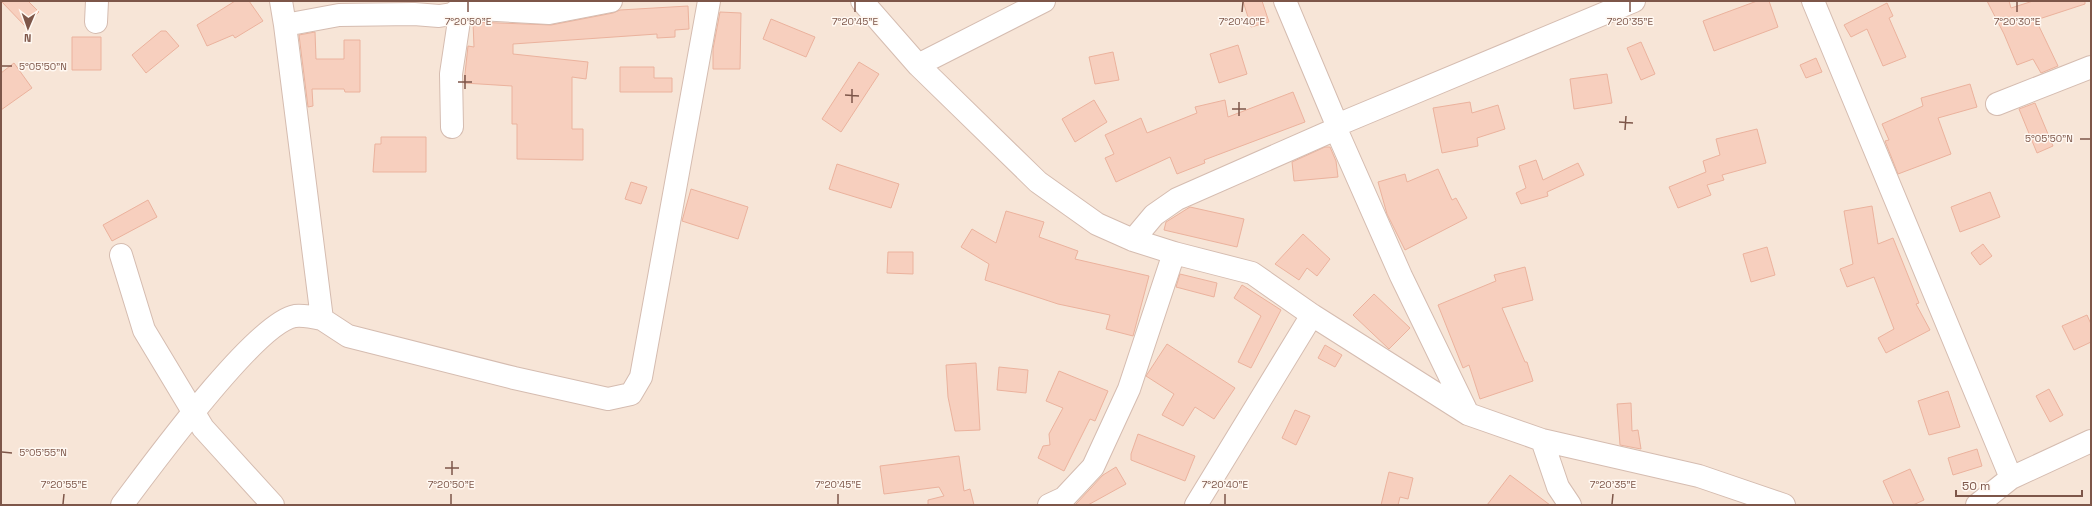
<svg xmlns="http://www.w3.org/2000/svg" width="2092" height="506" font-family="'Space Grotesk',sans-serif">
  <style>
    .residential { fill: #f7e5d7 }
    .building { fill: #f7cfbe; stroke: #ebb29d }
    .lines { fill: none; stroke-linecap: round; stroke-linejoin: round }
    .minor-casing { stroke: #d5bcb0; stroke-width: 24 }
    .minor { stroke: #fff; stroke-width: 22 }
    .ticks { fill: none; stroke: #7d5649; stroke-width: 1.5 }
    .ticks-label { font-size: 10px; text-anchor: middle; fill: #7d5649; stroke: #fff8f2; stroke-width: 3; stroke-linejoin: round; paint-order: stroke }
  </style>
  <rect width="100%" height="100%" fill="#fef4e9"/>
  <!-- residential -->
  <path class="residential" d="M1,1H2091V505H1Z"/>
  <!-- building -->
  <path class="building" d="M1,1H28L39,12L25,26Z
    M235,1H249L263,21L235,38L233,35L207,46L197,25Z
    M1243,1H1262L1269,22L1251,27Z
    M1757,1H1769L1778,27L1714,51L1703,21Z
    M1987,1H2009L2011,8L2033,1H2085V4L2036,20L2058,66L2041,73L2033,59L2017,65L2004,34Z
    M1887,3L1893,16L1889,18L1906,57L1883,66L1867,29L1851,37L1844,25Z
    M688,6L689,29L675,30V37L657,38V34L513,44V54L588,62L586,79L572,77V129H583V160L517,159V124H512V86L464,83L468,46L474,47L473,22L551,25L613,13L620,10Z
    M720,12L741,13L740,69H713V49Z
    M771,19L815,37L806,57L763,39Z
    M161,31H166L179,46L146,73L132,55Z
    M315,32L316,59H344V40H360V92H345L344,89H312L313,106L308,107L299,35Z
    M72,37H101V70H72Z
    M1641,42L1655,74L1641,80L1627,48Z
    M1238,45L1247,74L1219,83L1210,54Z
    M1113,52L1119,80L1095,84L1089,57Z
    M1816,58L1822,72L1806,78L1800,65Z
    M859,62L879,74L841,132L822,119Z
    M14,63L32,88L1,110V73Z
    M620,67H654V78H672V92H620Z
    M1607,74L1612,103L1574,109L1570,79Z
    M1970,84L1977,107L1938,118L1951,154L1898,174L1885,141L1889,140L1882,124L1923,106L1921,98Z
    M1293,92L1305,122L1204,160L1205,163L1177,174L1170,157L1116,182L1105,158L1114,154L1105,135L1141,118L1147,133L1197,113L1195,107L1225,100L1228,117Z
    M1094,100L1107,122L1075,142L1062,119Z
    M1470,102L1472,113L1498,105L1505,129L1477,138L1478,146L1442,153L1433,108Z
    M2035,103L2053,146L2037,153L2019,109Z
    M1757,129L1766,163L1722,175L1724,180L1707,185L1711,195L1678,208L1669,187L1706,172L1703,161L1720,155L1716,139Z
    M381,137H426V172H373L375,144H381Z
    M1325,147H1330L1336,161L1338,177L1294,181L1292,162Z
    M1536,160L1543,180L1578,163L1584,175L1547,192L1548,196L1521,204L1516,193L1526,188L1519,166Z
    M837,164L899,184L891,208L829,189Z
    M1438,169L1452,200L1456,198L1467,218L1405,250L1387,214L1378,182L1405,174L1407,182Z
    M631,182L647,187L641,204L625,199Z
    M691,189L748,207L738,239L682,221Z
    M1990,192L2000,217L1960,232L1951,207Z
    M148,200L157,217L112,241L103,225Z
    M1872,206L1878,244L1893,238L1919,303L1916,304L1930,330L1886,353L1878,338L1894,329L1874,277L1847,287L1840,269L1853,264L1844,211Z
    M1190,207L1244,219L1237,247L1164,230L1166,222Z
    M1006,211L1044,222L1039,237L1078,251L1075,259L1149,276L1133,336L1106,329L1110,315L1058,304L985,280L989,264L961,247L972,229L996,243Z
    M1303,234L1330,259L1317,276L1307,268L1299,280L1275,264Z
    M1983,244L1992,256L1980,265L1971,253Z
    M1767,247L1775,275L1751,282L1743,254Z
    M888,252H913V274L887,273Z
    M1525,267L1533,300L1502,308L1525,362H1527L1533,381L1480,399L1469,365L1463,368L1438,305L1496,281L1494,275Z
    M1180,274L1217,283L1214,297L1176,287Z
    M1242,285L1281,310L1251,368L1238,362L1261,316L1234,298Z
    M1374,294L1410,328L1389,349L1353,315Z
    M2087,315L2091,324V342L2074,350L2062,326Z
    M1167,344L1235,388L1214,419L1195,407L1183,426L1162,415L1174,394L1146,376Z
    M1325,345L1342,355L1335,367L1318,358Z
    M976,363L980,430L955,431L948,397L946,365Z
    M999,367L1028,370L1026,393L997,390Z
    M1059,371L1108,391L1095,421L1090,419L1064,471L1038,458L1043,446L1050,445L1049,434L1063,408L1046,401Z
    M2049,389L2063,415L2050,422L2036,396Z
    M1948,391L1960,427L1929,435L1918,401Z
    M1631,403L1632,431L1638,430L1641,449L1620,445L1617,404Z
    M1295,410L1310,416L1296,445L1282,438Z
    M1138,434L1195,456L1185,481L1131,460V454Z
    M1977,449L1982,466L1953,475L1948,458Z
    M959,456L964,491L970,489L974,505H928V500L944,496L939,487L884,494L880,466Z
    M1116,467L1126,484L1088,505H1075L1103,475Z
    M1910,469L1924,500L1913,505H1894L1883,481Z
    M1389,472L1413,478L1408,499L1400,497L1398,505H1381Z
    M1510,475L1550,505H1487Z"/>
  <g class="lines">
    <!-- minor casing -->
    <g class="minor-casing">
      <path id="minor" d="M281,1L285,25L339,15L414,14L439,16L452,14L461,8L549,13L611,1
        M862,1L918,65L1038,182L1097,224L1133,240L1174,253L1252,273L1312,315L1468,414L1542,440L1699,476L1784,505
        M1285,1L1337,125L1336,129L1401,276L1468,414
        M1813,1L2011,478L1977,505
        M96,22L97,1
        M285,25L322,319L348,336L514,378L608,399L631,394L641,377L709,1
        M918,65L1044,1
        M1997,104L2091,67
        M1337,125L1634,1
        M452,127L451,74L462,1
        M1133,240L1154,215L1177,199L1336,129
        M121,255L144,330L203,428L273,505
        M1542,440L1558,487L1570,505
        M2011,478L2091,441
        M122,505C150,468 255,323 295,316C304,315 313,317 322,319
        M1049,505L1064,498L1093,467L1129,389L1174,253
        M1196,505L1312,315"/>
    </g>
    <!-- minor -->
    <use href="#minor" class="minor"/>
  </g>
  <!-- ticks -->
  <path class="ticks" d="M468,12V2M855,12V2M1242,12L1243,2M1630,12V2M2017,12V2M2,66H12M458,82H472M465,89V75M845,95L859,96M852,103V89M1232,109H1246M1239,116V102M1619,122L1633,123M1625,130L1626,116M2080,139H2090M2,452L12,453M445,468H459M452,475V461M63,504L64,494M451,504V494M838,504V494M1225,504V494M1612,504L1613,494"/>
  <g class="ticks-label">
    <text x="468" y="25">7°20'50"E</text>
    <text x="855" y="25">7°20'45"E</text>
    <text x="1242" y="25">7°20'40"E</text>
    <text x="1630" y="25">7°20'35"E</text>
    <text x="2017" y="25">7°20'30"E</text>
    <text x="43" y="70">5°05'50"N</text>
    <text x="2049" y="142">5°05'50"N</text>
    <text x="43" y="456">5°05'55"N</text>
    <text x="64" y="488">7°20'55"E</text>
    <text x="451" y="488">7°20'50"E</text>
    <text x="838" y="488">7°20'45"E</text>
    <text x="1225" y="488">7°20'40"E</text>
    <text x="1613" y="488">7°20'35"E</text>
  </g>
  <!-- border -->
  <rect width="2092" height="506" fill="none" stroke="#7d5649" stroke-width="4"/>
  <!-- north arrow -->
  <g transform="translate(28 28) rotate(182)" stroke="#fff8f2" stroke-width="3" paint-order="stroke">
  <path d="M0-3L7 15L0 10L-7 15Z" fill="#7d5649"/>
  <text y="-6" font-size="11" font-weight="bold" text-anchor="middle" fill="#7d5649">N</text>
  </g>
  <!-- scale -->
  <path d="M1956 490v6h126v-6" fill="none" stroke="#7d5649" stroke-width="2"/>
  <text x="1962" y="490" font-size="12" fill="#7d5649" stroke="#fff8f2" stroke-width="3" paint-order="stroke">50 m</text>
</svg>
